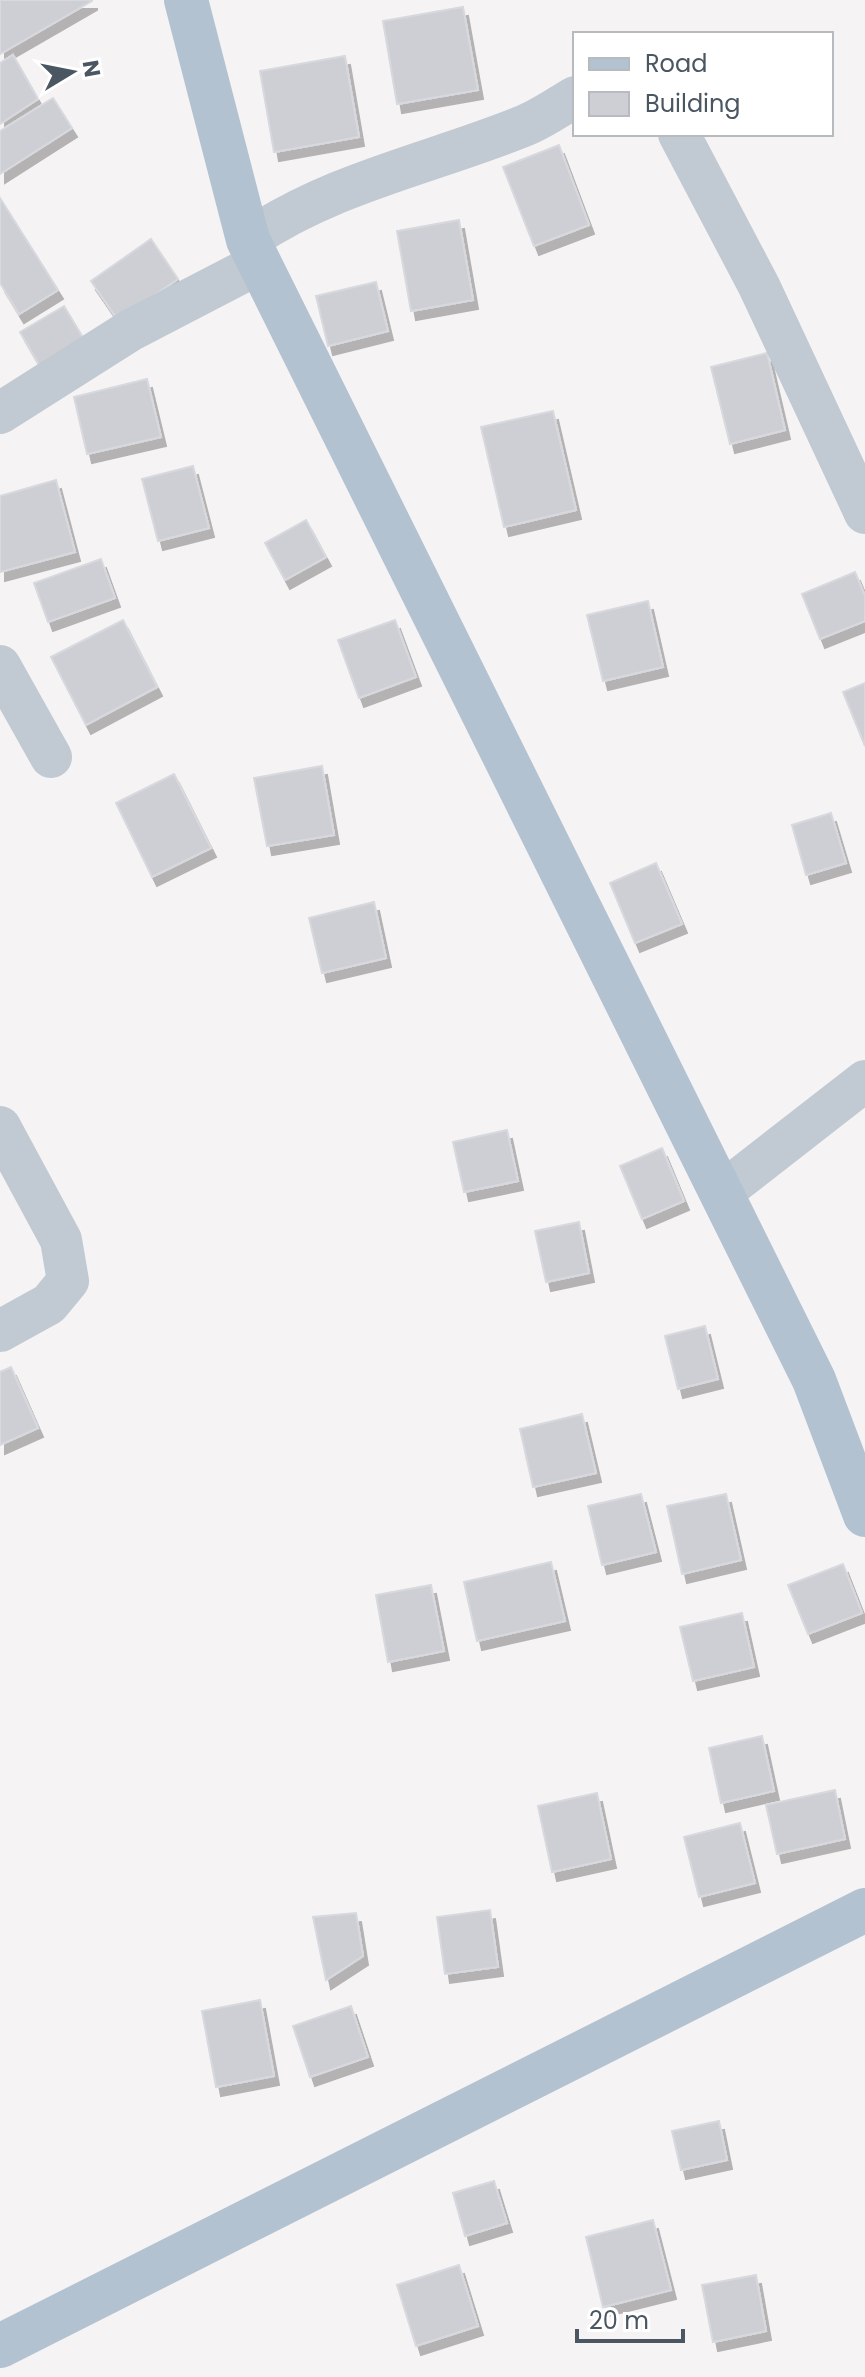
<svg xmlns="http://www.w3.org/2000/svg" width="865" height="2377" viewBox="0 0 865 2377" font-family="Poppins,sans-serif">
  <defs>
    <filter id="shadow"><feDropShadow dx="5" dy="9" stdDeviation="0" flood-color="#0004"/></filter>
  </defs>
  <rect width="100%" height="100%" fill="#f5f3f3"/>
  <g fill="#cdcfd5" stroke="#d7d9de" stroke-width="2" filter="url(#shadow)">
    <polygon points="0,0 92,0 92,1 0,54"/>
    <polygon points="463,7 478,90 397,104 383,21"/>
    <polygon points="13,55 38,99 0,124 0,63"/>
    <polygon points="345,56 359,137 274,152 260,71"/>
    <polygon points="53,98 72,128 0,174 0,131"/>
    <polygon points="559,145 589,225 534,246 503,167"/>
    <polygon points="0,198 58,290 19,314 0,283"/>
    <polygon points="459,220 473,300 411,311 397,231"/>
    <polygon points="151,239 178,279 118,320 91,281"/>
    <polygon points="376,282 388,331 328,346 316,296"/>
    <polygon points="64,306 85,341 41,368 20,332"/>
    <polygon points="767,353 785,430 730,444 711,367"/>
    <polygon points="147,379 161,437 87,454 74,397"/>
    <polygon points="553,411 576,510 504,527 481,427"/>
    <polygon points="193,466 209,528 158,541 142,479"/>
    <polygon points="56,480 75,552 0,572 0,496"/>
    <polygon points="306,520 326,557 285,580 265,543"/>
    <polygon points="101,559 115,598 48,622 34,583"/>
    <polygon points="855,572 865,596 865,621 820,639 802,594"/>
    <polygon points="648,601 663,667 603,681 587,615"/>
    <polygon points="123,620 157,687 86,725 51,657"/>
    <polygon points="395,620 416,677 359,698 338,640"/>
    <polygon points="865,683 865,746 843,692"/>
    <polygon points="322,766 334,835 267,846 254,778"/>
    <polygon points="174,774 211,848 152,877 116,803"/>
    <polygon points="831,813 846,863 806,875 792,825"/>
    <polygon points="656,863 682,924 635,943 610,883"/>
    <polygon points="374,902 386,958 322,973 309,918"/>
    <polygon points="507,1130 518,1181 464,1192 453,1142"/>
    <polygon points="662,1148 684,1201 642,1219 620,1166"/>
    <polygon points="579,1222 589,1273 546,1282 535,1231"/>
    <polygon points="705,1326 718,1379 678,1389 665,1336"/>
    <polygon points="11,1367 38,1428 0,1445 0,1372"/>
    <polygon points="582,1414 596,1473 533,1487 520,1429"/>
    <polygon points="641,1494 656,1552 602,1565 588,1506"/>
    <polygon points="726,1494 741,1560 682,1574 667,1506"/>
    <polygon points="551,1562 565,1621 477,1641 464,1582"/>
    <polygon points="843,1564 862,1613 808,1634 788,1585"/>
    <polygon points="431,1585 444,1651 388,1662 376,1595"/>
    <polygon points="742,1613 754,1667 693,1681 680,1627"/>
    <polygon points="762,1736 774,1791 721,1803 709,1748"/>
    <polygon points="835,1790 845,1839 777,1854 766,1805"/>
    <polygon points="597,1793 611,1859 552,1872 538,1806"/>
    <polygon points="740,1823 755,1883 699,1897 684,1837"/>
    <polygon points="490,1910 498,1967 445,1974 437,1917"/>
    <polygon points="356,1913 363,1956 326,1980 313,1917"/>
    <polygon points="260,2000 274,2076 216,2087 202,2011"/>
    <polygon points="351,2006 368,2057 310,2077 293,2026"/>
    <polygon points="719,2121 727,2160 681,2170 672,2131"/>
    <polygon points="494,2181 507,2223 465,2236 453,2193"/>
    <polygon points="653,2220 671,2290 603,2307 586,2237"/>
    <polygon points="459,2265 478,2326 416,2346 397,2285"/>
    <polygon points="756,2275 766,2331 713,2342 702,2285"/>
  </g>
  <g fill="none" stroke-linecap="round" stroke-linejoin="round">
    <g stroke="#c1cad2" stroke-width="42">
      <polyline points="679,134 759,286 865,513"/>
      <path d="M248 240C331 183 429 164 521 127 540 120 558 107 575 97"/>
      <polyline points="0,413 131,330 260,263"/>
      <polyline points="0,666 51,757"/>
      <polyline points="0,1127 61,1240 68,1281 49,1304 0,1331"/>
      <polyline points="721,1193 865,1081"/>
    </g>
    <g stroke="#b3c2d1" stroke-width="44">
      <polyline points="186,0 248,240 814,1380 865,1515"/>
      <polyline points="0,2346 865,1910"/>
    </g>
  </g>
  <rect x="573" y="32" width="260" height="104" fill="#ffffff" stroke="#b7bbc0" stroke-width="2"/>
  <rect x="589" y="58" width="40" height="12" fill="#b3c2d1" stroke="#b7bbc0" stroke-width="2"/>
  <text x="645" y="72" font-size="24" fill="#4a5661">Road</text>
  <rect x="589" y="92" width="40" height="24" fill="#cdcfd5" stroke="#b7bbc0" stroke-width="2"/>
  <text x="645" y="112" font-size="24" fill="#4a5661">Building</text>
  <g transform="translate(72 72) rotate(80)" stroke="#ffffff" stroke-width="6" paint-order="stroke">
  <path d="M0-6L14 30L0 20L-14 30Z" fill="#4a5661"/>
  <text y="-12" font-size="22" font-weight="bold" text-anchor="middle" fill="#4a5661">N</text>
  </g>
  <path d="M577 2329v12h106v-12" fill="none" stroke="#4a5661" stroke-width="4"/>
  <text x="589" y="2329" font-size="24" fill="#4a5661" stroke="#ffffff" stroke-width="6" paint-order="stroke">20 m</text>
</svg>
